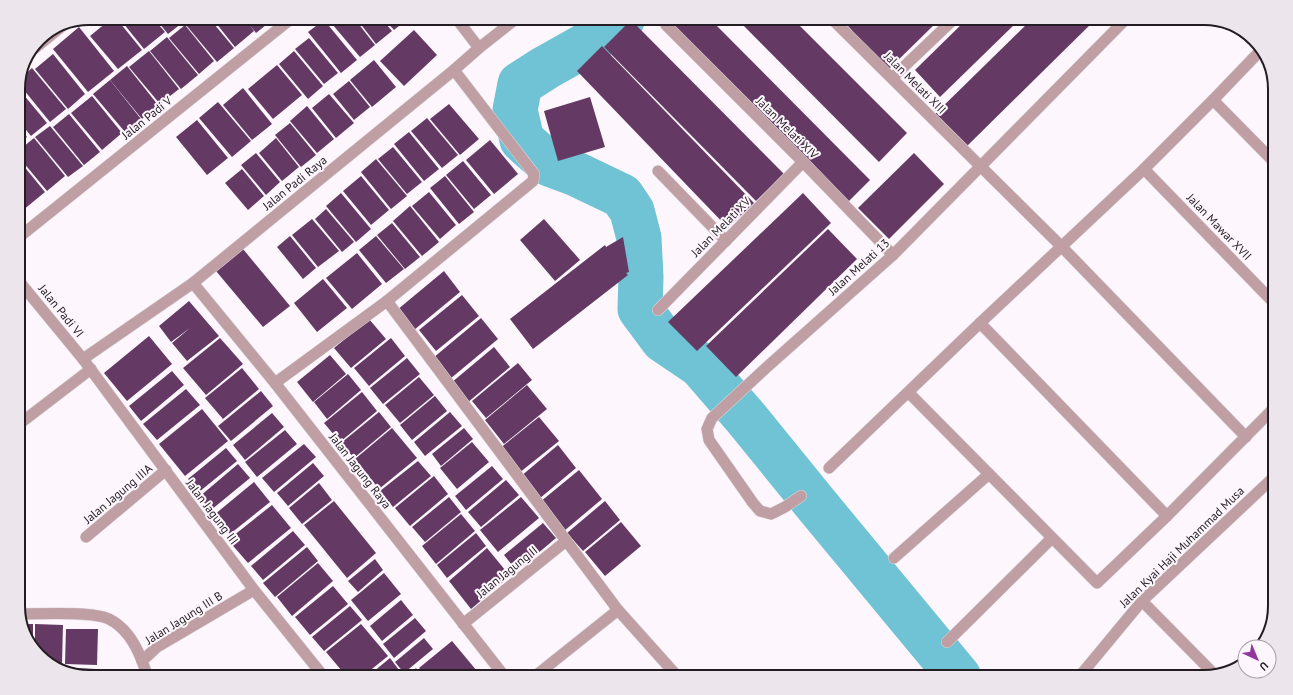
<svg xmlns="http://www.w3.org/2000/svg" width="1293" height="695" viewBox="0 0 1293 695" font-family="'PT Sans',sans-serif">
  <rect width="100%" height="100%" fill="#fdf7fd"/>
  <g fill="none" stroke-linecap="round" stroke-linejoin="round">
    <polyline stroke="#6fc3d5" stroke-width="45" points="623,18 586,45 545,68 520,84 515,110 522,140 549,164 576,174 622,196 632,211 639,238 641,277 640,309 663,340 700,365 746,418 815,503 959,677"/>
  </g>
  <g fill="#643a64">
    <polygon points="112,18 116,18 142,50 118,69 90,36"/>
    <polygon points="119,18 153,18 165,32 144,49"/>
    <polygon points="155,18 184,18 186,20 168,34"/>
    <polygon points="194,18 209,18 234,48 217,62 186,25"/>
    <polygon points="212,18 269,18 271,21 256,33 249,24 254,31 235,47"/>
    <polygon points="327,18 354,18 375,45 360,57"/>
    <polygon points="356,18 381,18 392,31 376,44"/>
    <polygon points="383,18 403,18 405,21 394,30"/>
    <polygon points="676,18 709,18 870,180 846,204 668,26"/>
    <polygon points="736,18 792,18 907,133 879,162"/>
    <polygon points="841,18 939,18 940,19 887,71"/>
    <polygon points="968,18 1021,18 940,97 915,70"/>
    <polygon points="1033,18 1097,18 964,149 932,117"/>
    <polygon points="324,20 357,60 341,73 308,32"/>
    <polygon points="631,20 784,174 756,201 604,47"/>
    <polygon points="185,25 214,61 199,74 169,38"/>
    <polygon points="79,27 114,71 88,92 53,49"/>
    <polygon points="414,30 437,55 404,86 380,61"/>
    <polygon points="167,37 198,75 181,89 150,51"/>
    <polygon points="309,38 338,73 324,84 295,49"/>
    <polygon points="602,46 754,203 728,228 577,71"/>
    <polygon points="149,51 179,89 160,104 129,67"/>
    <polygon points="294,51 323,86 308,99 279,64"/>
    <polygon points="53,54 85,94 68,109 35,69"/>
    <polygon points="374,60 396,87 372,107 350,80"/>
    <polygon points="277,65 302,95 273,119 248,89"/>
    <polygon points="127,66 158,105 142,119 110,80"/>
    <polygon points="32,68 66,109 50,122 19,84 22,77"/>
    <polygon points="110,80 141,119 125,132 93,94"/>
    <polygon points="349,81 370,107 354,120 333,94"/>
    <polygon points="18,88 47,123 31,136 18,120"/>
    <polygon points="243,88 272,124 252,140 223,105"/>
    <polygon points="329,94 354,123 336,138 312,108"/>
    <polygon points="92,96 122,133 102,150 71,113"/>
    <polygon points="590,97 605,147 558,161 544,111"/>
    <polygon points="218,102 251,141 232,157 199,118"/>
    <polygon points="449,104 479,139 460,155 430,119"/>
    <polygon points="307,106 334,139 317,153 290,121"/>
    <polygon points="69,114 100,152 84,165 53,127"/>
    <polygon points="427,118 458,155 442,168 411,131"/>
    <polygon points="197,120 228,158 207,175 176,137"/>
    <polygon points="290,123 316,155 301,167 275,135"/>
    <polygon points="18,126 27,137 18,144"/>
    <polygon points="50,126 83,166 68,177 35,137"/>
    <polygon points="409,132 439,169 424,181 394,144"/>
    <polygon points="34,138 65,176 47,191 18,156 18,151"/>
    <polygon points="276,138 299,167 282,181 259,153"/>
    <polygon points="490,140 518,174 494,194 466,160"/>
    <polygon points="393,147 422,182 407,194 378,159"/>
    <polygon points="256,153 280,182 266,195 241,165"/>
    <polygon points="914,153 944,184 889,239 858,208"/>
    <polygon points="18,159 45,192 22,211 18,206"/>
    <polygon points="376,159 407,196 391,209 361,172"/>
    <polygon points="463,161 491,195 474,209 446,175"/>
    <polygon points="242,169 264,196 248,210 225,183"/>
    <polygon points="361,176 389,210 371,225 343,191"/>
    <polygon points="445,176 474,212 459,224 430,188"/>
    <polygon points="429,192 456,225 440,239 412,206"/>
    <polygon points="341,193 371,229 356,242 326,206"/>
    <polygon points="803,193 831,223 697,351 668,322"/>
    <polygon points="410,206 439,242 422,256 393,221"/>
    <polygon points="326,209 354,242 342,252 315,219"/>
    <polygon points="312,219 339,251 318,267 292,235"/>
    <polygon points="544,219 580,260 555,281 520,240"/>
    <polygon points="392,223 420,257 405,269 377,235"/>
    <polygon points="828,229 857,259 736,377 706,346"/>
    <polygon points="290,236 316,268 303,279 277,247"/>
    <polygon points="376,236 404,269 386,283 359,250"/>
    <polygon points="623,237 629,272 626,273 628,275 533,349 510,319 605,245 606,247"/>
    <polygon points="243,249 290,306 263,327 216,271"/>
    <polygon points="357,253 382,284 352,309 326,278"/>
    <polygon points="444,271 460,292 414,330 397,310"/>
    <polygon points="323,279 347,308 317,332 294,303"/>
    <polygon points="462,295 479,316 436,351 419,330"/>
    <polygon points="189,301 219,336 187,361 172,343 190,328 171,342 159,326"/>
    <polygon points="481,318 498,339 450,379 433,358"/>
    <polygon points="369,319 386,339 351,368 334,348"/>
    <polygon points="149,336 172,364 127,401 104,373"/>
    <polygon points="220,338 243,364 206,395 183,368"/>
    <polygon points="391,338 405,356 369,386 354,368"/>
    <polygon points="494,347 510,367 467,403 451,383"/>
    <polygon points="330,355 346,374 313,402 297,382"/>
    <polygon points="407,358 420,374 383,404 370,388"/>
    <polygon points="518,363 532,380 486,418 472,401"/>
    <polygon points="242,368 259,389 223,419 205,398"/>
    <polygon points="172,371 184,385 141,421 129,406"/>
    <polygon points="348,374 361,390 327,419 314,402"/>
    <polygon points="419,377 434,395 400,423 385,405"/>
    <polygon points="527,385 547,409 504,444 485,420"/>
    <polygon points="186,389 200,405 157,440 143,424"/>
    <polygon points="261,391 273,406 231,441 218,426"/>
    <polygon points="362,392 377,411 340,442 324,423"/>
    <polygon points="435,396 447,411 412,440 400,425"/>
    <polygon points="202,409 228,441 185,476 159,444"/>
    <polygon points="379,412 391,427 354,458 341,443"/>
    <polygon points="450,412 462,426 425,456 414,442"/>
    <polygon points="272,413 284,427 245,460 233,445"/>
    <polygon points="539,417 559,441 519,473 499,449"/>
    <polygon points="392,428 417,458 379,489 355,459"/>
    <polygon points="464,428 473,439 441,466 432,454"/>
    <polygon points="285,430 297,444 257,477 245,462"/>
    <polygon points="472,442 489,462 457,489 440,468"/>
    <polygon points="304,444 316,457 274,492 262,478"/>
    <polygon points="558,445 576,468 539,499 520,477"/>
    <polygon points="226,448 237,461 199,492 188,479"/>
    <polygon points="418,461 431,476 393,507 380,491"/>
    <polygon points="313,463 324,476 288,506 277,493"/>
    <polygon points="238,464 250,478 211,510 199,497"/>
    <polygon points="492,466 503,479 466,510 455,496"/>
    <polygon points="579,470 602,499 564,531 540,502"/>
    <polygon points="434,476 448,494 410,526 395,508"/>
    <polygon points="506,480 519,495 481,527 468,512"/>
    <polygon points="254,482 270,502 230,534 214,515"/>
    <polygon points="319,483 332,500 302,524 289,508"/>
    <polygon points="449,497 461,512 425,542 412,527"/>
    <polygon points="521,497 539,518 498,552 480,530"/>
    <polygon points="334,501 376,553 347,578 304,525"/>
    <polygon points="605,501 620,520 583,551 567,533"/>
    <polygon points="272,505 291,528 248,563 228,540"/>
    <polygon points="461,514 475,531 436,564 422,546"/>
    <polygon points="621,522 641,546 605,576 585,552"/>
    <polygon points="543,523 556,538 517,571 504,555"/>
    <polygon points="293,531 305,545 263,580 251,566"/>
    <polygon points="476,533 486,546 447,578 437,565"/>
    <polygon points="307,547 318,561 275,597 263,583"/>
    <polygon points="487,548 510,576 471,609 449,581"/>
    <polygon points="375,559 383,570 358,592 348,581"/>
    <polygon points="318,563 333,581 292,616 277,597"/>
    <polygon points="384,573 401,594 368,621 351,600"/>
    <polygon points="333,586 348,604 310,635 295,617"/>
    <polygon points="401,600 413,615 382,641 370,626"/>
    <polygon points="350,606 362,620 324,651 312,637"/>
    <polygon points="415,618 426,631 394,658 383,644"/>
    <polygon points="23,624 33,624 33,648 30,645"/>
    <polygon points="35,624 63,625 62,664 51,664 35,649"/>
    <polygon points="361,624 388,656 362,677 347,677 326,652"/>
    <polygon points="66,629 98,629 97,665 65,664"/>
    <polygon points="424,638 433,649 404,673 395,662"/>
    <polygon points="452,641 482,677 426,677 419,668"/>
    <polygon points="390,658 399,670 390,677 367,677"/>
    <polygon points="54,667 73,667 73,673 58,670"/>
    <polygon points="76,668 97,669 96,677 90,677 76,674"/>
    <polygon points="416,668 423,677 408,677 407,676"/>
  </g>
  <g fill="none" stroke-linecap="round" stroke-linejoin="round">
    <g stroke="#dad4da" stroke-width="12">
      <g id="minor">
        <polyline points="456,18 479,48"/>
        <polyline points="664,18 666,25 803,162 893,255"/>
        <polyline points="831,18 1062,247 1246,437"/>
        <polyline points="35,48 66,23"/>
        <polyline points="454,70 534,174 533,181 387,301 618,610 678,677"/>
        <polyline points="892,78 955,18"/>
        <polyline points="1213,100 1275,163"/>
        <polyline points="1144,169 1275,304"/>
        <polyline points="658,171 726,241"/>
        <polyline points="18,238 292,18"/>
        <polyline points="18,280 83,359 254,590 324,677"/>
        <polyline points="193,283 275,383 505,677"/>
        <polyline points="658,310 803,162"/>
        <polyline points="980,323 1167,516"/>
        <polyline points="83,359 193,283 454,70 479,48 517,18"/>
        <polyline points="275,383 387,301"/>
        <polyline points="909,393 1097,583 1167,516 1275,407"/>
        <polyline points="18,425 91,369"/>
        <polyline points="829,468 980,323 1144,169 1213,100 1262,49"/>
        <polyline points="801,496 785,507 771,514 760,511 753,503 709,440 707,429 712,418 767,367 893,255 1127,18"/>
        <polyline points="86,537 166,470"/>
        <polyline points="894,558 989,474"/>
        <polyline points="1142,601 1214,674"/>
        <path d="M19 614C40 614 92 611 109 619 125 627 136 645 142 661"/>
        <polyline points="463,624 566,541"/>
        <polyline points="947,642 1052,538"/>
        <polyline points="148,677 142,661 157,647 254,590"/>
        <polyline points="534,677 618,610"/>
        <polyline points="1079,677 1142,601 1275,476"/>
      </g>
    </g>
    <use href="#minor" stroke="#bf9fa4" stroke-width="11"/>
  </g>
  <g text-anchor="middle" stroke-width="4" stroke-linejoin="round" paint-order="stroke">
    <g font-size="12" fill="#231d23" stroke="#fdf7fd">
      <text transform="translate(915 83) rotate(45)" y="4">Jalan Melati XIII</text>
      <text transform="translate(147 118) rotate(-39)" y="4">Jalan Padi V</text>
      <text transform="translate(787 128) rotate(45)" y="4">Jalan Melati XIV</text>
      <text transform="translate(295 183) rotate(-39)" y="4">Jalan Padi Raya</text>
      <text transform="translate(721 227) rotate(-45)" y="4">Jalan Melati XV</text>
      <text transform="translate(1219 227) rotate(46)" y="4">Jalan Mawar XVII</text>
      <text transform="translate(859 267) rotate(-42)" y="4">Jalan Melati 13</text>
      <text transform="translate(61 311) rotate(51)" y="4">Jalan Padi VI</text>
      <text transform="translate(360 471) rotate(52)" y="4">Jalan Jagung Raya</text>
      <text transform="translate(118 494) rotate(-40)" y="4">Jalan Jagung IIIA</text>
      <text transform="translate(212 512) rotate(53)" y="4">Jalan Jagung III</text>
      <text transform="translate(1182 547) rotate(-44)" y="4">Jalan Kyai Haji Muhammad Musa</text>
      <text transform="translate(507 572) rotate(-39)" y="4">Jalan Jagung II</text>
      <text transform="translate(184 618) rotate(-32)" y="4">Jalan Jagung III B</text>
    </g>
  </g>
  <path d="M0 0H1293V695H0ZM89 25H1204A64 64 0 0 1 1268 89V606A64 64 0 0 1 1204 670H89A64 64 0 0 1 25 606V89A64 64 0 0 1 89 25Z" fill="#ece6ec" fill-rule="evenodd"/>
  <path fill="none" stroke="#231d23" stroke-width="2" d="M89 25H1204A64 64 0 0 1 1268 89V606A64 64 0 0 1 1204 670H89A64 64 0 0 1 25 606V89A64 64 0 0 1 89 25Z"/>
  <g transform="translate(1257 659) rotate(136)"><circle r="19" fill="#fdf7fd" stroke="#a6a0a6"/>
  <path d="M0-3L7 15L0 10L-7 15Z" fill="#9336a0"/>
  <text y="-6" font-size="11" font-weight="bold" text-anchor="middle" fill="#231d23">U</text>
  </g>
</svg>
